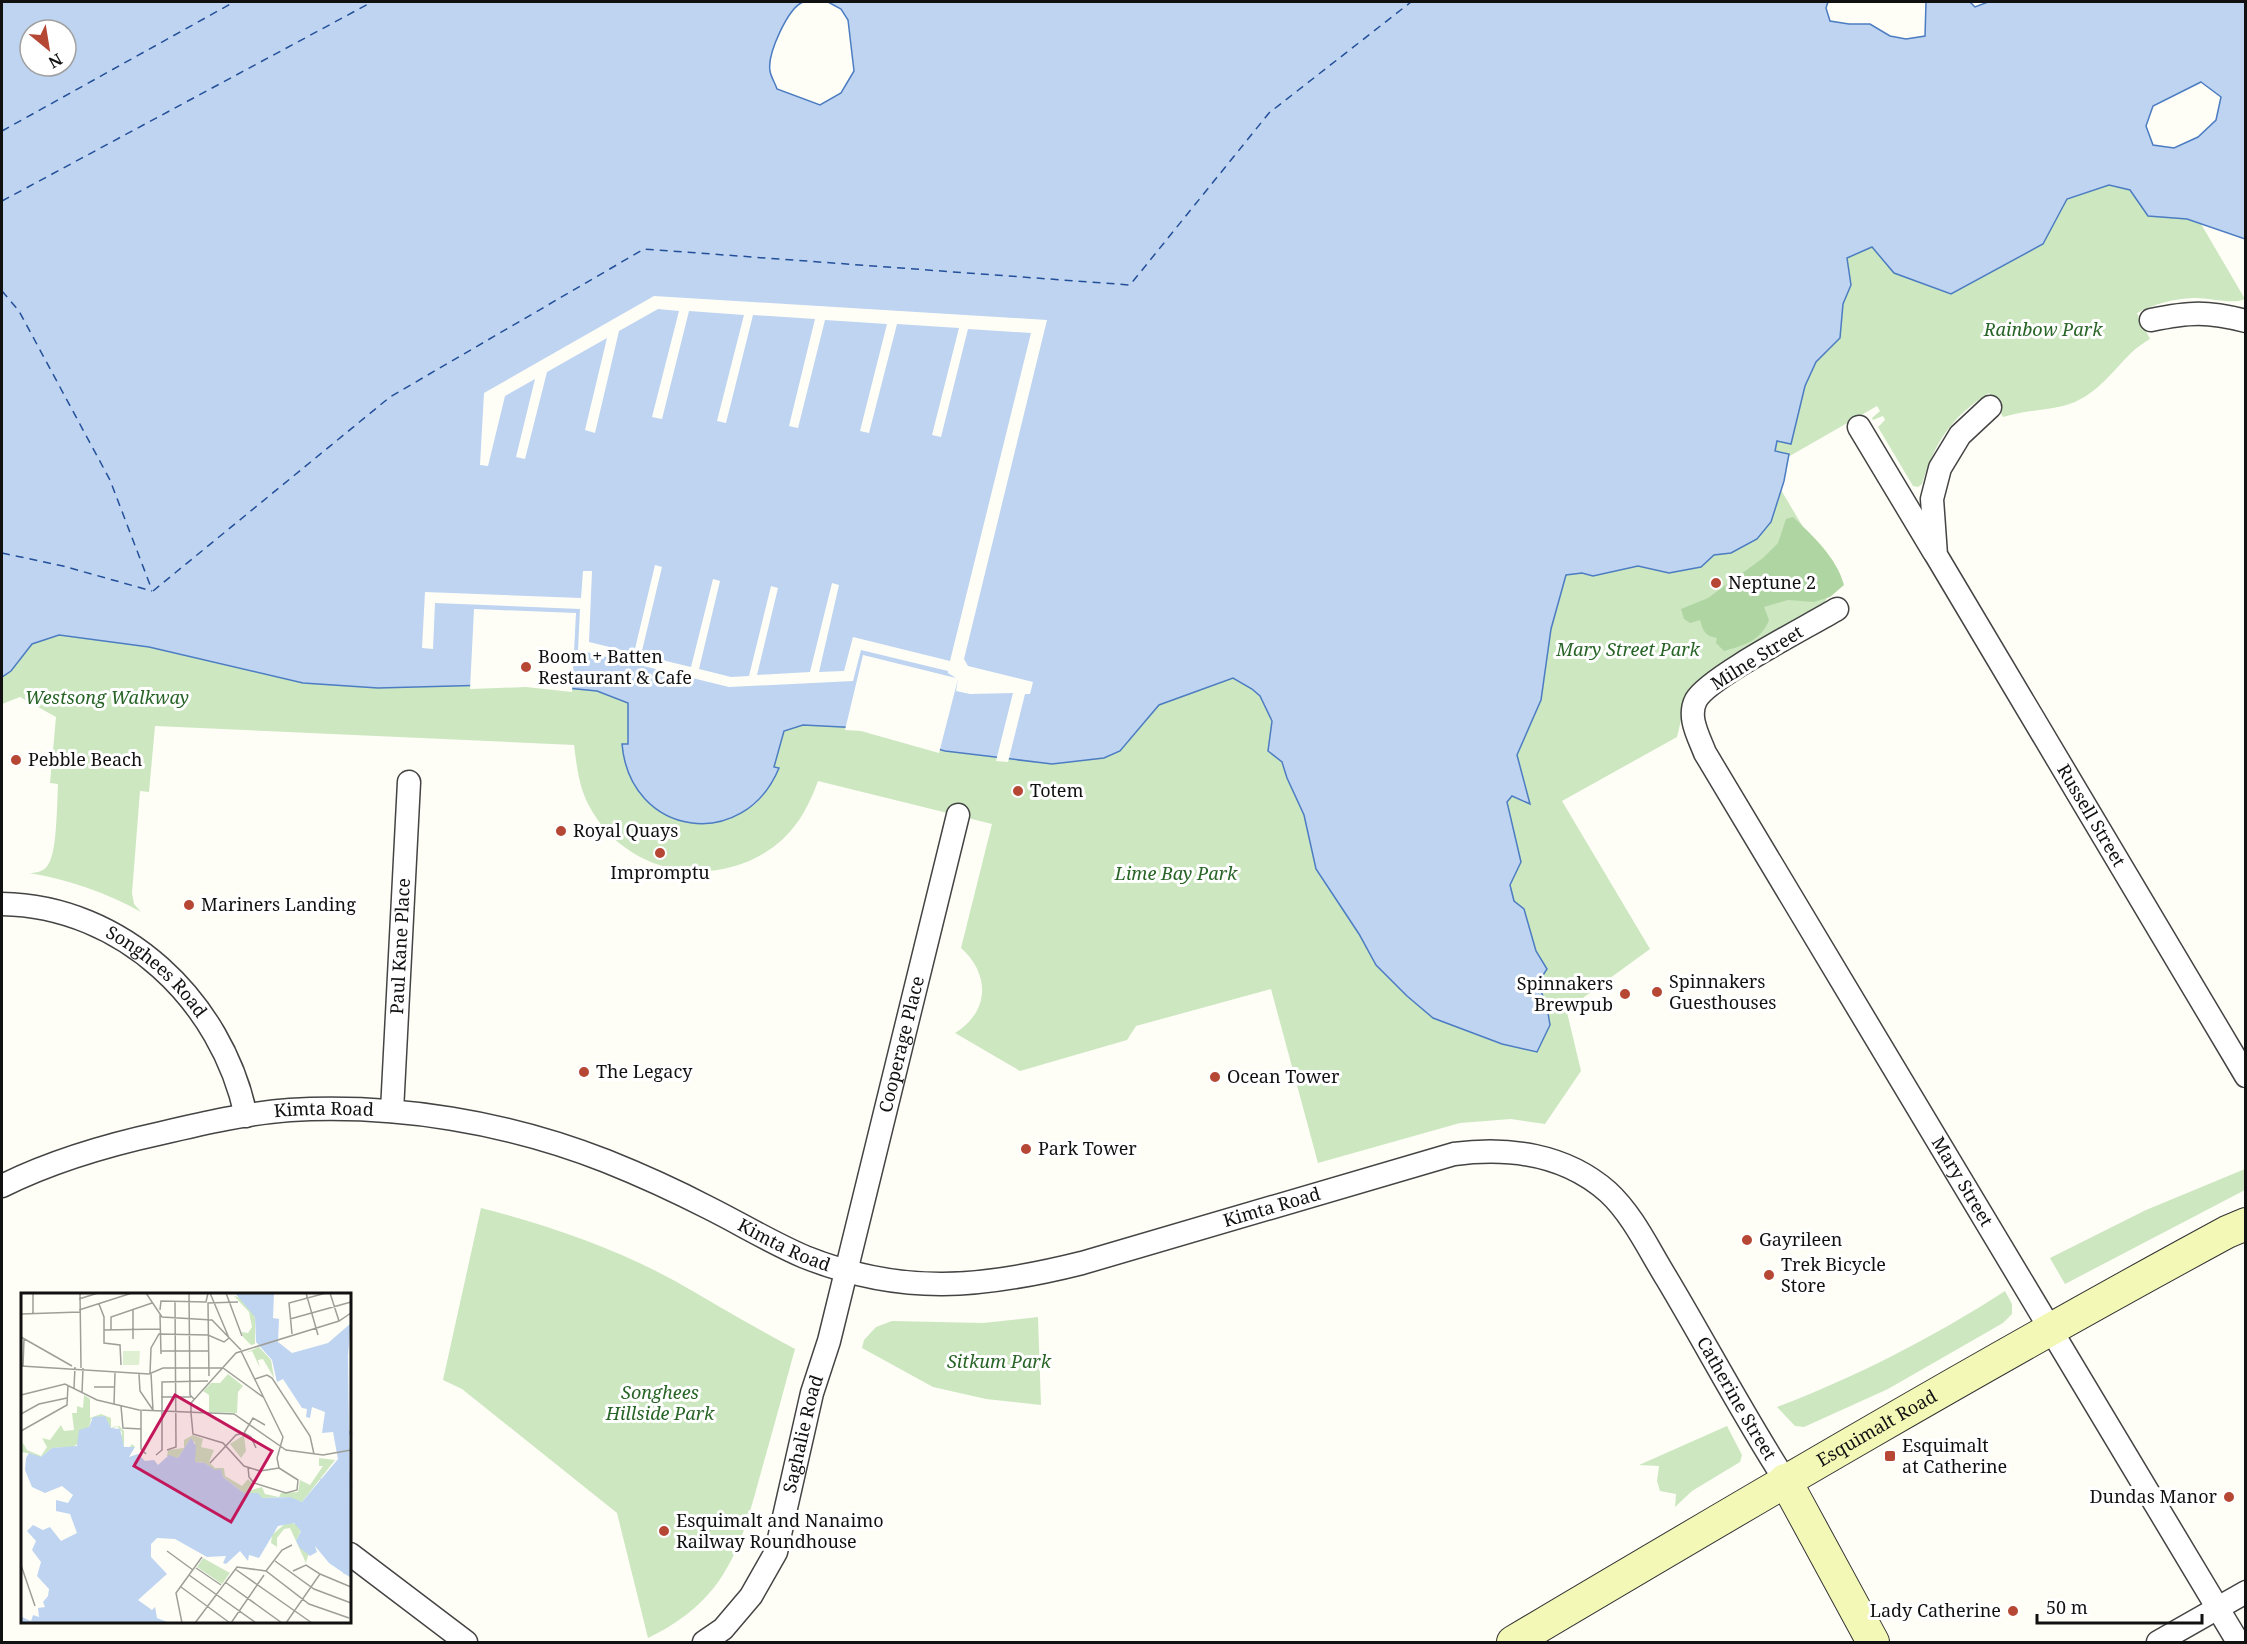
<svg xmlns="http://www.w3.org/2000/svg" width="2247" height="1644" viewBox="0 0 2247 1644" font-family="'Noto Serif',serif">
  <rect width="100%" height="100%" fill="#fefef6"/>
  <g fill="#cde7c1">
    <path d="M2109 185 2130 190 2148 216 2187 219 2201 224 2245 299C2234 305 2207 297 2193 298 2173 299 2154 304 2137 313L2150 339C2143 343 2136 348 2131 353 2113 371 2099 391 2075 402 2053 411 2027 409 2003 417L1989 393C1951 417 1935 442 1922 484L1918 487 1913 486 1878 427 1885 420 1883 416 1873 420 1872 418 1880 411 1877 406 1788 457 1789 454 1775 451 1777 440 1791 443 1805 386 1816 362 1840 338 1843 304 1851 285 1846 258 1872 247 1894 273 1951 294 2043 244 2067 199Z"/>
    <path d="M1781 490 1830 572 1831 592 1824 603 1682 716 1677 737 1562 801 1650 949 1580 1000 1566 1008 1581 1071 1545 1124 1511 1119 1460 1123 1318 1163 1271 989 1136 1026 1127 1040 1020 1071 955 1033C989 1012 991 975 961 948L992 824 818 781C810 803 800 823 783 839 725 892 631 878 592 811 579 790 577 768 574 745L155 726 149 792 140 791 132 893 134 904 141 912C105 892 70 880 29 873 38 873 45 871 49 863 57 850 57 802 58 784L50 783 56 717 20 697 2 704V677L11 671 32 644 59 635 149 647 303 683 378 688 526 684 597 691 628 703V745L623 744 753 806C765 795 772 784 778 768L774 767 784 731 803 725 862 728 945 751 1052 764 1104 758 1120 751 1159 705 1233 678 1253 689 1260 696 1273 721 1268 751 1282 761 1287 778 1304 815 1316 869 1359 934 1376 965 1407 996 1433 1018 1502 1044 1537 1051 1547 1007 1538 983 1547 969 1536 951 1524 909 1514 902 1510 885 1521 862 1507 802 1512 796 1530 804 1517 755 1541 700 1551 629 1566 575 1583 573 1593 576 1638 566 1669 573 1701 567 1714 555 1731 553 1771 522Z"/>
    <polygon points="2245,1169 2245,1190 2065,1284 2050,1258 2146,1210"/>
    <path d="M481 1208C547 1225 615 1248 675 1281 715 1304 754 1327 795 1349 784 1388 774 1427 763 1465 741 1545 729 1599 648 1638L617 1513 462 1389 443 1380Z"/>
    <path d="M2005 1291 2012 1304V1314L2003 1323 1888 1389 1804 1427 1795 1426 1777 1407C1856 1377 1934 1337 2005 1291Z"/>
    <polygon points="1038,1317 1041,1405 986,1399 933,1387 862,1348 864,1340 876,1327 892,1321 983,1323"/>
    <polygon points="1727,1426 1742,1455 1740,1462 1692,1491 1675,1507 1676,1494 1660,1491 1657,1481 1659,1466 1639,1465"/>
  </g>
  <path fill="#afd6a2" d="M1793 517C1813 536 1837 558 1844 585L1830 597 1814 602 1788 600 1764 607 1769 620C1762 640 1743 646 1724 651L1716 643 1717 638C1705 636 1703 631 1700 620L1690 623 1684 619 1681 609 1708 598 1763 558 1778 543 1786 519Z"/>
  <path fill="#bed4f1" stroke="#4c7cc2" stroke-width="1.5" fill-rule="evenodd" d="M2 2H803C788 8 767 54 770 71 771 77 775 83 777 89L820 105 841 93 854 71 848 20 841 9 828 2H1828L1826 8 1830 21 1849 24H1870L1890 36 1906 39 1925 36 1926 2H1970L1975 7 1988 2H2245V239L2187 219 2148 216 2130 190 2109 185 2067 199 2043 244 1951 294 1894 273 1872 247 1847 258 1851 285 1843 304 1840 338 1816 362 1805 386 1791 444 1777 441 1775 451 1789 454 1784 481 1771 522 1757 539 1731 553 1714 555 1701 567 1669 573 1638 566 1593 576 1582 573 1566 575 1551 629 1541 700 1517 755 1530 804 1512 796 1507 802 1521 862 1510 885 1514 901 1524 909 1536 951 1547 969 1538 983 1547 1007 1550 1025 1537 1052 1502 1044 1433 1018 1407 996 1376 965 1359 934 1316 869 1304 815 1287 778 1282 762 1268 751 1272 721 1260 696 1252 689 1233 678 1159 705 1120 751 1104 758 1052 764 945 751 862 728 803 725 784 731 774 767 779 768C744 853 630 837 622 744H628V703L597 691 526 684 378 688 303 683 149 647 59 635 32 644 11 671 2 677ZM30 30H66V66H30ZM2201 82 2221 97 2216 120 2198 137 2174 148 2153 145 2146 126 2153 106Z"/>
  <g fill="#fefef6">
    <polygon points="654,296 1047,320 964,659 968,666 1033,682 1030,694 1025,694 1008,762 996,761 1013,693 970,694 956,691 958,679 939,753 861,731 845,730 863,655 956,678 948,673 948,671 861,650 853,681 729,687 578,650 580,609 435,603 433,649 422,648 425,592 581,598 583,571 592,571 589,642 634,653 655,565 662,567 641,655 691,667 713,579 720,581 699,669 731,677 749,676 771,586 778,588 757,675 810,672 832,583 839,585 819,672 844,671 853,637 950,661 1031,333 968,329 941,437 932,435 959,328 897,324 869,433 860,431 887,324 825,320 798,428 789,426 815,319 753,315 726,423 717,421 744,315 689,311 662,419 652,417 679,311 658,309 619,331 595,433 585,430 607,338 547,372 525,459 516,457 535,379 505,396 488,466 480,465 484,393"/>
    <polygon points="474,609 576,613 572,692 526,687 470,689"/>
  </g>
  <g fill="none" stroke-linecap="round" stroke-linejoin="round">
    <g stroke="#244f99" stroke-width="1.5" stroke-dasharray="8 6" stroke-linecap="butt">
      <polyline points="2,131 234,2"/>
      <polyline points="2,201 372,2"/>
      <polyline points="2,291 19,311 110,480 152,590"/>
      <polyline points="2,553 63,566 152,591"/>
      <polyline points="153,591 390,397 644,249 1130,285 1269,113 1411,2"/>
    </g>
    <g stroke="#444" stroke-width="25">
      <g id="minor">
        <path d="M2151 320C2190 312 2207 311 2246 321"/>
        <path id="s1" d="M1990 407 1960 435 1940 468 1932 499 1936 555 2246 1076"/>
        <polyline points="1859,427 1934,552"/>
        <path id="s2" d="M1837 609C1809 626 1709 677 1696 700 1687 717 1699 737 1705 753L2238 1642"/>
        <path id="s3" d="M2 904C123 906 222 1001 246 1116"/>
        <path id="s4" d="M392 1111 409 782"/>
        <path id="s5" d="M2 1186C52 1161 107 1145 162 1133 204 1123 248 1113 290 1110 397 1104 507 1122 606 1161 641 1175 676 1191 709 1208 741 1224 772 1243 805 1257 903 1296 982 1288 1082 1263L1454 1154C1508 1147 1565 1154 1608 1192 1633 1215 1649 1250 1667 1279 1707 1346 1743 1415 1785 1480"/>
        <polyline points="350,1554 466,1642"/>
        <path id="s6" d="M704 1642 723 1629 751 1596 776 1552 812 1393 829 1341 958 815"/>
        <polyline points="2158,1642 2246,1592"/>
      </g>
    </g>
    <g stroke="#333" stroke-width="34">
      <g id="secondary">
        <polyline points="1785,1480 1873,1642"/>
        <path id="s7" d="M1513 1642C1749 1502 1985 1363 2227 1232L2246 1224"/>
      </g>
    </g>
    <use href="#minor" stroke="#fff" stroke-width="22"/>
    <use href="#secondary" stroke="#f3f8b7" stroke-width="32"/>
  </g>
  <g fill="#b54734" stroke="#fff" stroke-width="2">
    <circle cx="1716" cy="583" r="6"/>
    <circle cx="526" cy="667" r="6"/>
    <circle cx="16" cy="760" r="6"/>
    <circle cx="1018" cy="791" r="6"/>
    <circle cx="561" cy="831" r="6"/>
    <circle cx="660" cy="853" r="6"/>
    <circle cx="189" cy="905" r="6"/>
    <circle cx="1657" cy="992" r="6"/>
    <circle cx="1625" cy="994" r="6"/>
    <circle cx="584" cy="1072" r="6"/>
    <circle cx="1215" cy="1077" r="6"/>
    <circle cx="1026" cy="1149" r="6"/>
    <circle cx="1747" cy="1240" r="6"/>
    <circle cx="1769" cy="1275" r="6"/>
    <rect x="1884" y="1450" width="12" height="12" rx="3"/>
    <circle cx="2229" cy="1497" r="6"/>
    <circle cx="664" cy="1531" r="6"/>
    <circle cx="2013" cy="1611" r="6"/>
  </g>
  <g text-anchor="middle" stroke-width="6" stroke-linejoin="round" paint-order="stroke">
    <g font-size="18" font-style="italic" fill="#276426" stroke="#fff">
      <text x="2043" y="336">Rainbow Park</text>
      <text x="1628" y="656">Mary Street Park</text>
      <text x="107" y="704">Westsong Walkway</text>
      <text x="1176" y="880">Lime Bay Park</text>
      <text x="999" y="1368">Sitkum Park</text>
      <text x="660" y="1399">Songhees<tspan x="660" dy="21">Hillside Park</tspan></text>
    </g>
    <g font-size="18" fill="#111" stroke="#fff" text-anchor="start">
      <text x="1728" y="589">Neptune 2</text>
      <text x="538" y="663">Boom + Batten<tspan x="538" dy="21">Restaurant &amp; Cafe</tspan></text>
      <text x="28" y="766">Pebble Beach</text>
      <text x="1030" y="797">Totem</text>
      <text x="573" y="837">Royal Quays</text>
      <text x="660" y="879" text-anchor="middle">Impromptu</text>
      <text x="201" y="911">Mariners Landing</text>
      <text x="1669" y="988">Spinnakers<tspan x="1669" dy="21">Guesthouses</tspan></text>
      <text x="1613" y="990" text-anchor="end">Spinnakers<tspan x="1613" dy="21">Brewpub</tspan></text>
      <text x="596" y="1078">The Legacy</text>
      <text x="1227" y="1083">Ocean Tower</text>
      <text x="1038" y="1155">Park Tower</text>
      <text x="1759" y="1246">Gayrileen</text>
      <text x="1781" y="1271">Trek Bicycle<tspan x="1781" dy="21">Store</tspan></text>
      <text x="1902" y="1452">Esquimalt<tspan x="1902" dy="21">at Catherine</tspan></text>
      <text x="2217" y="1503" text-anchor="end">Dundas Manor</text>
      <text x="676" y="1527">Esquimalt and Nanaimo<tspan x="676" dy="21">Railway Roundhouse</tspan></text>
      <text x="2001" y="1617" text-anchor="end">Lady Catherine</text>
    </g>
    <g font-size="18" fill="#111" stroke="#fff">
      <text transform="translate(1757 658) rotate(-32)" y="6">Milne Street</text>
      <text dy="6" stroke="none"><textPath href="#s1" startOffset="471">Russell Street</textPath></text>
      <text dy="6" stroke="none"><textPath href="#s4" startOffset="165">Paul Kane Place</textPath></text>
      <text dy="6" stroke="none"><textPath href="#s3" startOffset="174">Songhees Road</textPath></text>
      <text dy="6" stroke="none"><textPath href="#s6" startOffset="640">Cooperage Place</textPath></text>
      <text dy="6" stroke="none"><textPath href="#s5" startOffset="333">Kimta Road</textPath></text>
      <text dy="6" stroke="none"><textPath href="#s2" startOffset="724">Mary Street</textPath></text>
      <text dy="6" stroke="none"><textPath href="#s5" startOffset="1323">Kimta Road</textPath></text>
      <text dy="6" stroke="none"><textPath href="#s5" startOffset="819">Kimta Road</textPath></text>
      <text dy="6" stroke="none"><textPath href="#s5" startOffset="1920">Catherine Street</textPath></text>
      <text dy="6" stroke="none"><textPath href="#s7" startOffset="422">Esquimalt Road</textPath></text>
      <text dy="6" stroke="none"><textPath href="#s6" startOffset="238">Saghalie Road</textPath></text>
    </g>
  </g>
  <g transform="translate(21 1293)">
    <rect width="330" height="330" fill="#fefef6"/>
    <path d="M203 0 224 6 234 24V51L230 52 222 44 221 39 227 40 231 34 228 19 213 3ZM238 54 250 67 253 85 242 66 237 67 239 75 231 58 224 60ZM207 81 222 93 217 99 216 120 188 119V102L182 98 190 90H199ZM63 102 69 106V125L80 121 90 125V135L95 133H98L103 138V153L107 156 111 151 114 154 105 157 100 146 101 139 96 133 91 136 90 135 83 123 70 126 68 134 58 140V150L52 154 31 155 20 164H16L11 161 0 159 2 150 6 157 20 163 26 154 21 145 29 147 40 132 43 138 53 137 51 120H56V113L62 115ZM172 142 182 146 180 154 193 157 188 169 194 175H203L204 183 221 193 227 186 231 190 227 198 241 194 244 201 258 204 260 200 277 199 279 187 289 192 302 173H298V165L314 167 281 209 266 204 241 205 223 200 184 170 174 169V149L168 148 157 165 146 163 147 157 163 155V147ZM223 142 225 158 220 165 209 151ZM266 229 275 231 280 237 275 249 288 259 285 270 269 235 263 236 256 245V254L250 250 251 242ZM182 265 209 280 201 291 176 274Z" fill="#cde7c1"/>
    <path d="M102 58H119L118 72H102Z" fill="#dfefd2"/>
    <path d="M214 0H253L252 25 258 26 257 49 271 60 307 50 329 31 330 25 327 63 330 285 308 270 294 253 296 259 289 263 279 255 275 248 280 238 273 230 257 233 238 265 228 262 227 268 219 258 205 271 202 270 205 263 186 264 154 246 136 245 130 251V264L146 281 117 307 131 317 134 314 136 325 149 330H0L1 324 10 328 12 322 18 324 17 315 24 314 22 309 27 303 28 296 16 283 20 269 11 257 15 248 6 238 12 232 22 237 29 234 40 248 56 240 49 221 35 218V207L47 210 52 202 41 193 24 200 11 194 4 177 5 165 8 160 20 164 31 155 56 153 58 137 68 134 72 124 84 123 90 135 99 136 103 154H114L108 164 117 161 124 168 133 167 137 172 148 162 157 165 170 145 175 153 174 169 184 170 194 177 200 176 202 184 223 200H237L241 205 269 204 281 209 317 166 312 139 301 140 304 119 291 114 289 125 285 124 286 116 281 115 262 86 256 89 251 67 235 49 234 24Z" fill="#bed4f1"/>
    <path fill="none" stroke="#bed4f1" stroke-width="3" d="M237 0 245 25 252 28 247 41 249 47M251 52 259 67 255 75 277 78 308 101 318 118 322 135 329 140 322 143 323 156M323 160 330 194M218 199 189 202 169 188 136 195 98 194 31 177 25 178 11 191 30 179 107 200 146 231 203 239 205 246 196 260 211 244 221 246 229 258M219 200 226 207 283 217 294 214 301 204 304 196 300 186 330 247M218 219V200M246 221 253 215 283 219 330 266M219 224 227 251M323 231 325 197 330 195M229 257 231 239 243 224M49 330 102 236 125 222 140 219 275 223 292 232 323 268 324 281M55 330 92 255 105 238 124 226 162 222 274 226 289 234 307 257 319 264"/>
    <path fill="none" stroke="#9f9f9a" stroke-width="1.5" d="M12 0V21M59 0 60 75M125 0 141 24 191 27 220 57M168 0 169 102 173 106M205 0 221 43M285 0 297 42M309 0 318 28M58 6 77 0M78 11 83 24V50L99 52 100 72M112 16V46M58 17 111 0M139 17 140 8 185 9 187 0M0 21 59 19M139 22 140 61M269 26 330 9M83 37 139 36M90 37V24L131 10M271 41 268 10 305 0M0 44 51 73M140 58H187M220 58 262 144 256 165 258 175M0 73 128 81 142 75H202L242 104M2 73 3 46M130 80 132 118M118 81 119 98 132 117M129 81 130 55 138 41 187 42 203 49 208 45 189 0M188 83 187 10 217 9M234 86 246 82 251 85 289 143 293 161M73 94H93M53 95 54 74M61 100 62 75M0 102 44 91 76 107 118 117 213 121 265 157 302 162 330 157M140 104H170M93 111 94 80M100 113 102 135 120 136M120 117V156L125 161M170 120 172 141 202 150 223 173 239 178 258 175M170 120V110L215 60 318 28 330 20M0 121 18 111 46 105M0 138 46 112 47 92M223 140 232 125 244 132M223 140 230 144 235 155M146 157 155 154 154 8M135 162 141 157V89L187 88M189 170 215 142 223 140M227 174 228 184 233 190 265 200 276 197 277 187 258 175M146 258 172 277M254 268 293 296 330 310M0 272 14 313M175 275 200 292M214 276 291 330M245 278 261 257 271 252M299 281 330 294M168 282 235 330M204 289 261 330M160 294 209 330M161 330 155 300 181 264M174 330 216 274 245 278 288 311 328 325M210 330 243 282M265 330 299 281 285 272 272 278"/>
    <path fill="#c2185b" fill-opacity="0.15" stroke="#c2185b" stroke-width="3" d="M154 102 251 158 210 229 113 173Z"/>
    <rect width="330" height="330" fill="none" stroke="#111" stroke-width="3"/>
  </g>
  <rect width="2247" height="1644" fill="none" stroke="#111111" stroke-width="6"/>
  <g transform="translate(48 48) rotate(150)"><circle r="28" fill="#ffffff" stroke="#a0a0a0" stroke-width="1.5"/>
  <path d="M0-4.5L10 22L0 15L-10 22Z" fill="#b54734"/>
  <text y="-9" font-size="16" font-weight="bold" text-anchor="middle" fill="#111111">N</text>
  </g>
  <path d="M2037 1614v9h165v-9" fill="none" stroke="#111111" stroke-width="3"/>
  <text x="2046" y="1614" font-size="18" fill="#111111" stroke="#ffffff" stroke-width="4.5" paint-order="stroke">50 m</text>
</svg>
